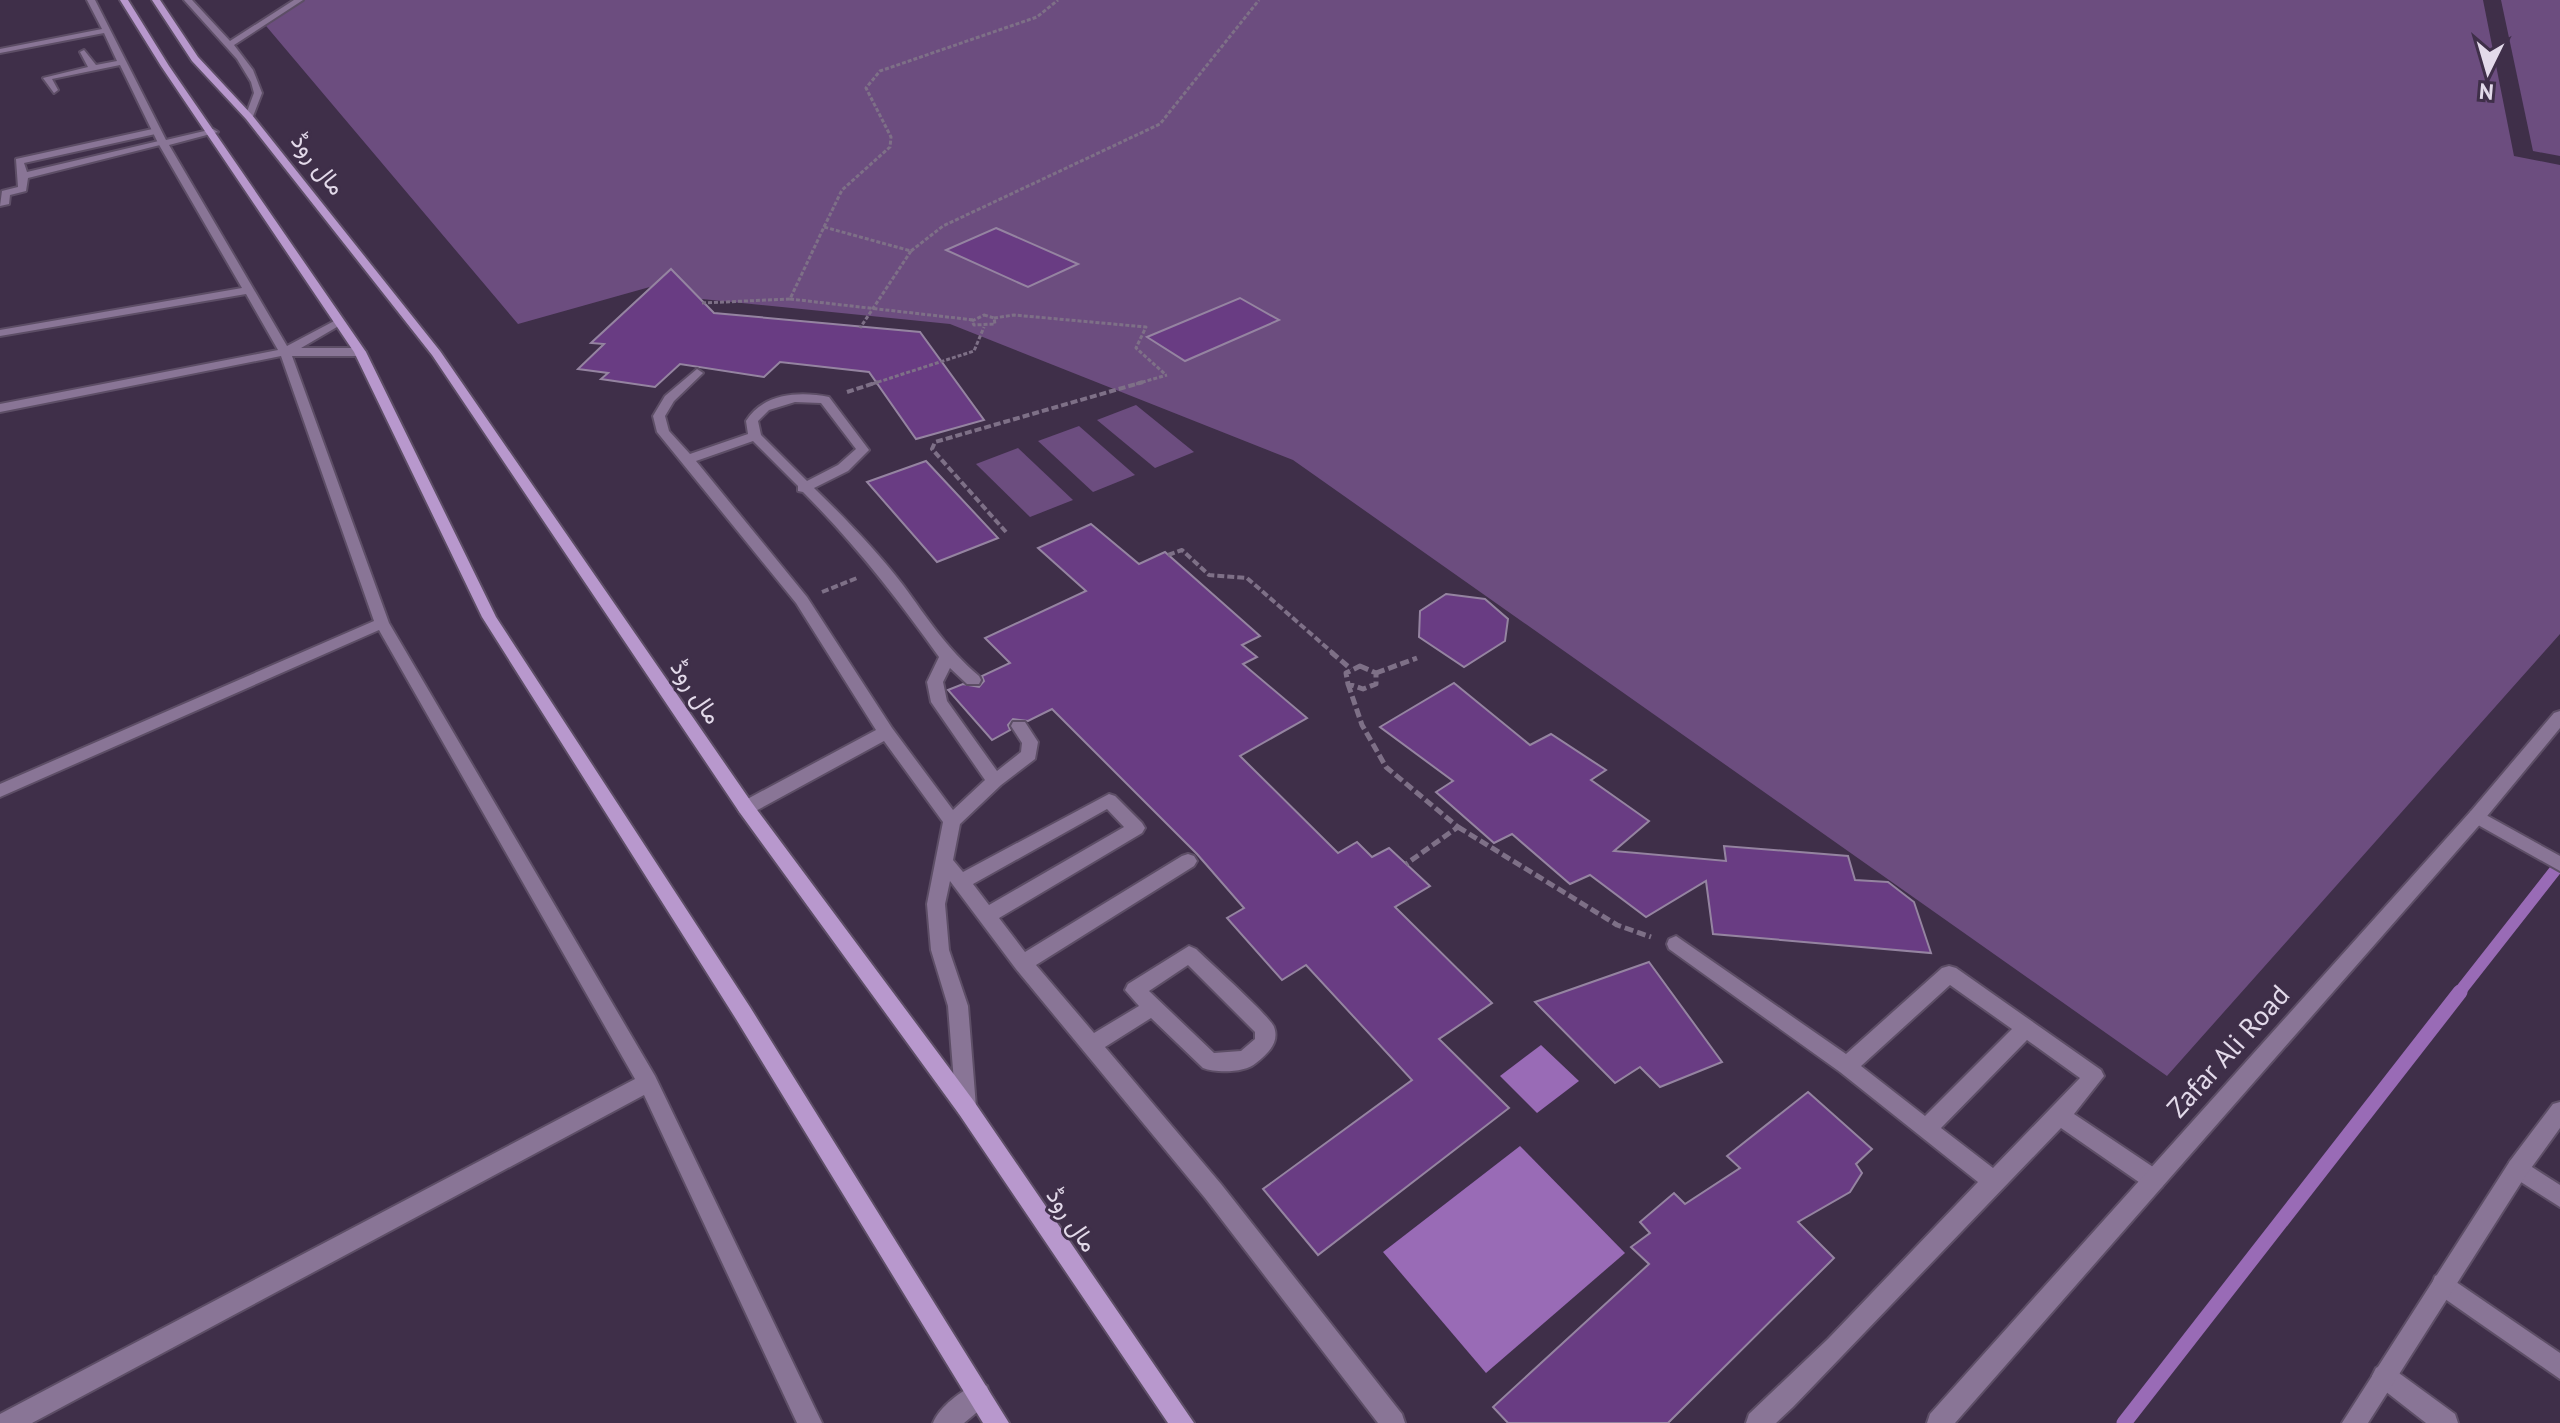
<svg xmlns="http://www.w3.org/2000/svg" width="2560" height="1423" viewBox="0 0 2560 1423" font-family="'PT Sans',Vazirmatn,sans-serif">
  <rect width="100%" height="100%" fill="#3f2f49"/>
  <g fill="#6c4d7f">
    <polygon points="297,0 2483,0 2514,156 2560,165 2560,634 2167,1076 1293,460 950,324 692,298 664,283 518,324 261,20"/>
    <polygon points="2501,0 2560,0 2560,156 2533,151"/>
    <polygon points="1136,405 1194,452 1155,468 1097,420"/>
    <polygon points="1079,426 1135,475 1093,492 1038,441"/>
    <polygon points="1018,448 1073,500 1030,517 976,464"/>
  </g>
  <g fill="#996bb6">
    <polygon points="1541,1045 1579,1081 1537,1113 1500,1076"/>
    <polygon points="1520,1146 1625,1253 1486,1373 1383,1252"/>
  </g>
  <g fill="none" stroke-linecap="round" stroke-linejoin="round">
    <polyline stroke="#996bb6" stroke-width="12" points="2458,994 2560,864"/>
    <polyline stroke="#996bb6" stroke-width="15" points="2124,1423 2460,992"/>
  </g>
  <g fill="#693c83" stroke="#9584a1" stroke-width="2">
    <polygon points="996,228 1078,264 1028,287 946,250"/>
    <polygon points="671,269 714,313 920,332 984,420 916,439 869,372 780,362 764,377 680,364 655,387 601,379 608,373 578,369 604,344 591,343"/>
    <polygon points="1240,298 1279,320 1185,361 1147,337"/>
    <polygon points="926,461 998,538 937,562 867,482"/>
    <polygon points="1091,524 1139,564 1165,552 1260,636 1242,645 1257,657 1243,664 1307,718 1240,756 1338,853 1357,842 1372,857 1389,848 1430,886 1395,907 1492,1003 1439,1039 1509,1108 1318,1255 1263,1189 1412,1080 1306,965 1282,980 1227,918 1244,908 1197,854 1052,709 1028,721 1013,719 1008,725 1010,730 992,740 948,690 963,684 979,687 984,681 982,676 1010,663 985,638 1086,591 1038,548"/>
    <polygon points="1446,594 1485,599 1508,619 1505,641 1464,667 1419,637 1420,611"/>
    <polygon points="1454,683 1530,745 1551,734 1606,770 1591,780 1649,821 1614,851 1726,861 1724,846 1848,856 1855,880 1888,882 1914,902 1931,953 1713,934 1706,881 1646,917 1590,875 1570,884 1512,834 1494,843 1436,792 1453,781 1380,727"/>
    <polygon points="1649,962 1722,1062 1660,1087 1640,1067 1615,1083 1535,1002"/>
    <polygon points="1808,1092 1872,1149 1856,1164 1862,1173 1850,1192 1798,1222 1834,1258 1668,1423 1508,1423 1493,1407 1649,1264 1631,1247 1650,1233 1640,1222 1674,1193 1685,1204 1740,1168 1727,1156"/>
  </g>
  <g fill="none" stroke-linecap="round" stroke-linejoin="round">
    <g stroke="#5d4e66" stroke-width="4">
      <g id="service">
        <polygon points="157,128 160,129 160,133 24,163 27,172 163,140 168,143 28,178 26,191 10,195 9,204 0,206 2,191 18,187 16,159"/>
        <path d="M697 369 703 373 674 401 665 416 669 431 690 454 748 434 746 421C763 393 800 391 829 397L869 450 848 471 814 488C845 518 876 550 903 585 928 619 946 648 979 676L981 680 979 684H967L950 668 943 682 947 701 997 771 1021 752 1022 743 1011 726 1013 722H1025L1038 742 1035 759 1001 785 960 824 953 860 963 872 1109 794 1115 796 1142 823 1145 828 1142 833 999 918 1025 952 1182 856 1188 854 1194 856 1197 861 1194 866 1036 965 1094 1033 1139 1006 1125 990 1128 984 1189 946 1196 949C1208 961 1270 1016 1274 1027 1280 1043 1267 1054 1256 1063 1245 1073 1216 1073 1203 1068L1151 1018 1105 1047 1221 1184 1402 1414 1405 1423H1378L1205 1198 1016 969 950 881 945 904 949 950 968 1006 976 1107 973 1114 966 1116 959 1114 956 1107 948 1006 931 950 927 904 943 822 884 741 752 813H740L737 808 740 803 876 730 796 603 657 432 653 416 665 396ZM795 402 821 403 856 449 838 465 807 481 761 435 758 421 769 410ZM753 441 798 486V491L803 492C854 543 897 598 939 657L927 682 931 702 985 780 953 810 892 728 807 597 696 461ZM1107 809 1124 827 989 905 973 884ZM1188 965 1255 1032V1039L1241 1051 1214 1053 1149 991Z"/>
        <path d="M1676 936 1846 1054 1942 968 1949 966 1956 968 2101 1070 2104 1076 2074 1114 2162 1173 2165 1180 2162 1187 2154 1190 2146 1187 2061 1128 1793 1407 1776 1423H1746L1749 1414 1828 1339 1978 1182 1840 1072 1669 949 1667 944 1669 939ZM1950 985 2012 1029 1925 1116 1861 1066ZM2027 1040 2080 1078 1993 1168 1941 1128Z"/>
        <polygon points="2443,1273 2560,1353 2560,1379 2435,1292 2432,1284 2435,1276"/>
        <polygon points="2384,1364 2392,1368 2455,1414 2458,1423 2426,1423 2376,1384 2372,1376 2376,1368"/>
      </g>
    </g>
    <g stroke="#5d4e66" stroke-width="4">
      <g id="minor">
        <polygon points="87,0 95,0 166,140 213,129 218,132 169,145 287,346 338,319 342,320 342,324 301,348 360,348 366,352 360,356 292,356 389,623 655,1076 822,1423 797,1423 644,1095 32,1423 0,1423 0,1414 635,1079 379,630 0,797 0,784 374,621 281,356 0,412 0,404 278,350 246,294 0,336 0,330 242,288 158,143 120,65 52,79 58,90 54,93 43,78 88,67 80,52 84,50 96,65 117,61 104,33 0,53 0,49 102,29"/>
        <polygon points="184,0 192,0 230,41 294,0 303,0 234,45 253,70 262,93 252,119 245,117 254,93 251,82 237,59"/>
        <polygon points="2477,810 2560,856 2560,871 2471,821 2468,816 2471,811"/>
        <polygon points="2518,1158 2560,1185 2560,1207 2510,1175 2507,1168 2510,1161"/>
        <path d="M978 1383 987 1386 990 1395 987 1404 964 1423H933C939 1407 962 1390 978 1383Z"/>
      </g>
    </g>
    <g stroke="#5d4e66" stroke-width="4">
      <g id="tertiary">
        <polygon points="2560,711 2560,728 2483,821 1955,1423 1927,1423 1930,1414 2471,811 2554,713"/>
        <polygon points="2560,1102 2560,1128 2526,1175 2368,1423 2342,1423 2510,1161 2553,1104"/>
      </g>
    </g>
    <g stroke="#5d4e66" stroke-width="4">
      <g id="secondary">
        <polygon points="120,0 128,0 169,66 366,352 496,617 750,1007 1009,1423 983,1423 736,1019 482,617 354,352 161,66"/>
        <polygon points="152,0 160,0 198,57 252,115 440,351 752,803 973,1100 1194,1423 1168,1423 959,1114 740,813 432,355 246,119 192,61"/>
      </g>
    </g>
    <g stroke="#7e7087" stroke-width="3" stroke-dasharray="4 2" stroke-linecap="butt">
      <polyline points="824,227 842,190 890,147 891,137 866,88 880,71 1037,17 1058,0"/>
      <polyline points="911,251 943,226 1160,124 1259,0"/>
      <polyline points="790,299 974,320"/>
      <polyline points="702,303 790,299 824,227 911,251 860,328"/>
      <polygon points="984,315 994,318 995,324 974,325 972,321"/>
      <polyline points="994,318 1014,315 1146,327 1136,348 1166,375"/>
      <polyline points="872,384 974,351 984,327"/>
      <polyline points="1136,384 1167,375"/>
    </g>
    <g stroke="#7e7087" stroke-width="4" stroke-dasharray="7 3" stroke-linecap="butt">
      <polyline points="847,392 878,382"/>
      <polyline points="1006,532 932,449 935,442 1143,382"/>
      <polyline points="1168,555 1182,550 1209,575 1247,578 1334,654"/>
      <polyline points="822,592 857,578"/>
    </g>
    <g stroke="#7e7087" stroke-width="5" stroke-dasharray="9 4" stroke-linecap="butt">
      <polyline points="1331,652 1351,669"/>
      <polygon points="1360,666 1376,673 1376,684 1363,689 1348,684 1346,673"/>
      <polyline points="1376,673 1417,658"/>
      <polyline points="1348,684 1362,725 1386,767 1458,827 1406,864"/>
      <polyline points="1458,827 1617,925 1651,937"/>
    </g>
    <use href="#service" fill="#897596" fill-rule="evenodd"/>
    <use href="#minor" fill="#897596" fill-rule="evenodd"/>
    <use href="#tertiary" fill="#897596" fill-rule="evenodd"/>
    <use href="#secondary" fill="#b898cd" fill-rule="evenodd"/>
  </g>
  <g text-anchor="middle" stroke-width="6" stroke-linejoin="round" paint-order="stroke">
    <g font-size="24" fill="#e3daea" stroke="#3f2f49">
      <text transform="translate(318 164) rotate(52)" y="8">مال روڈ</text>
      <text transform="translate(696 692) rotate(56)" y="8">مال روڈ</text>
      <text transform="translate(1072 1220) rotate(56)" y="8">مال روڈ</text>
    </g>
    <g font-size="28" fill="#e3daea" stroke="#3f2f49">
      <text transform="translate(2228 1051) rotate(-48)" y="10">Zafar Ali Road</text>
    </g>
  </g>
  <g transform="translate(2488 72) rotate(185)" stroke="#3f2f49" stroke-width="6" paint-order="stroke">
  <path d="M0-6L14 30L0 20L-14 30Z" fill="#e3daea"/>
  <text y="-12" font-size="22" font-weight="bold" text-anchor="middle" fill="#e3daea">N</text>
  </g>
</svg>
